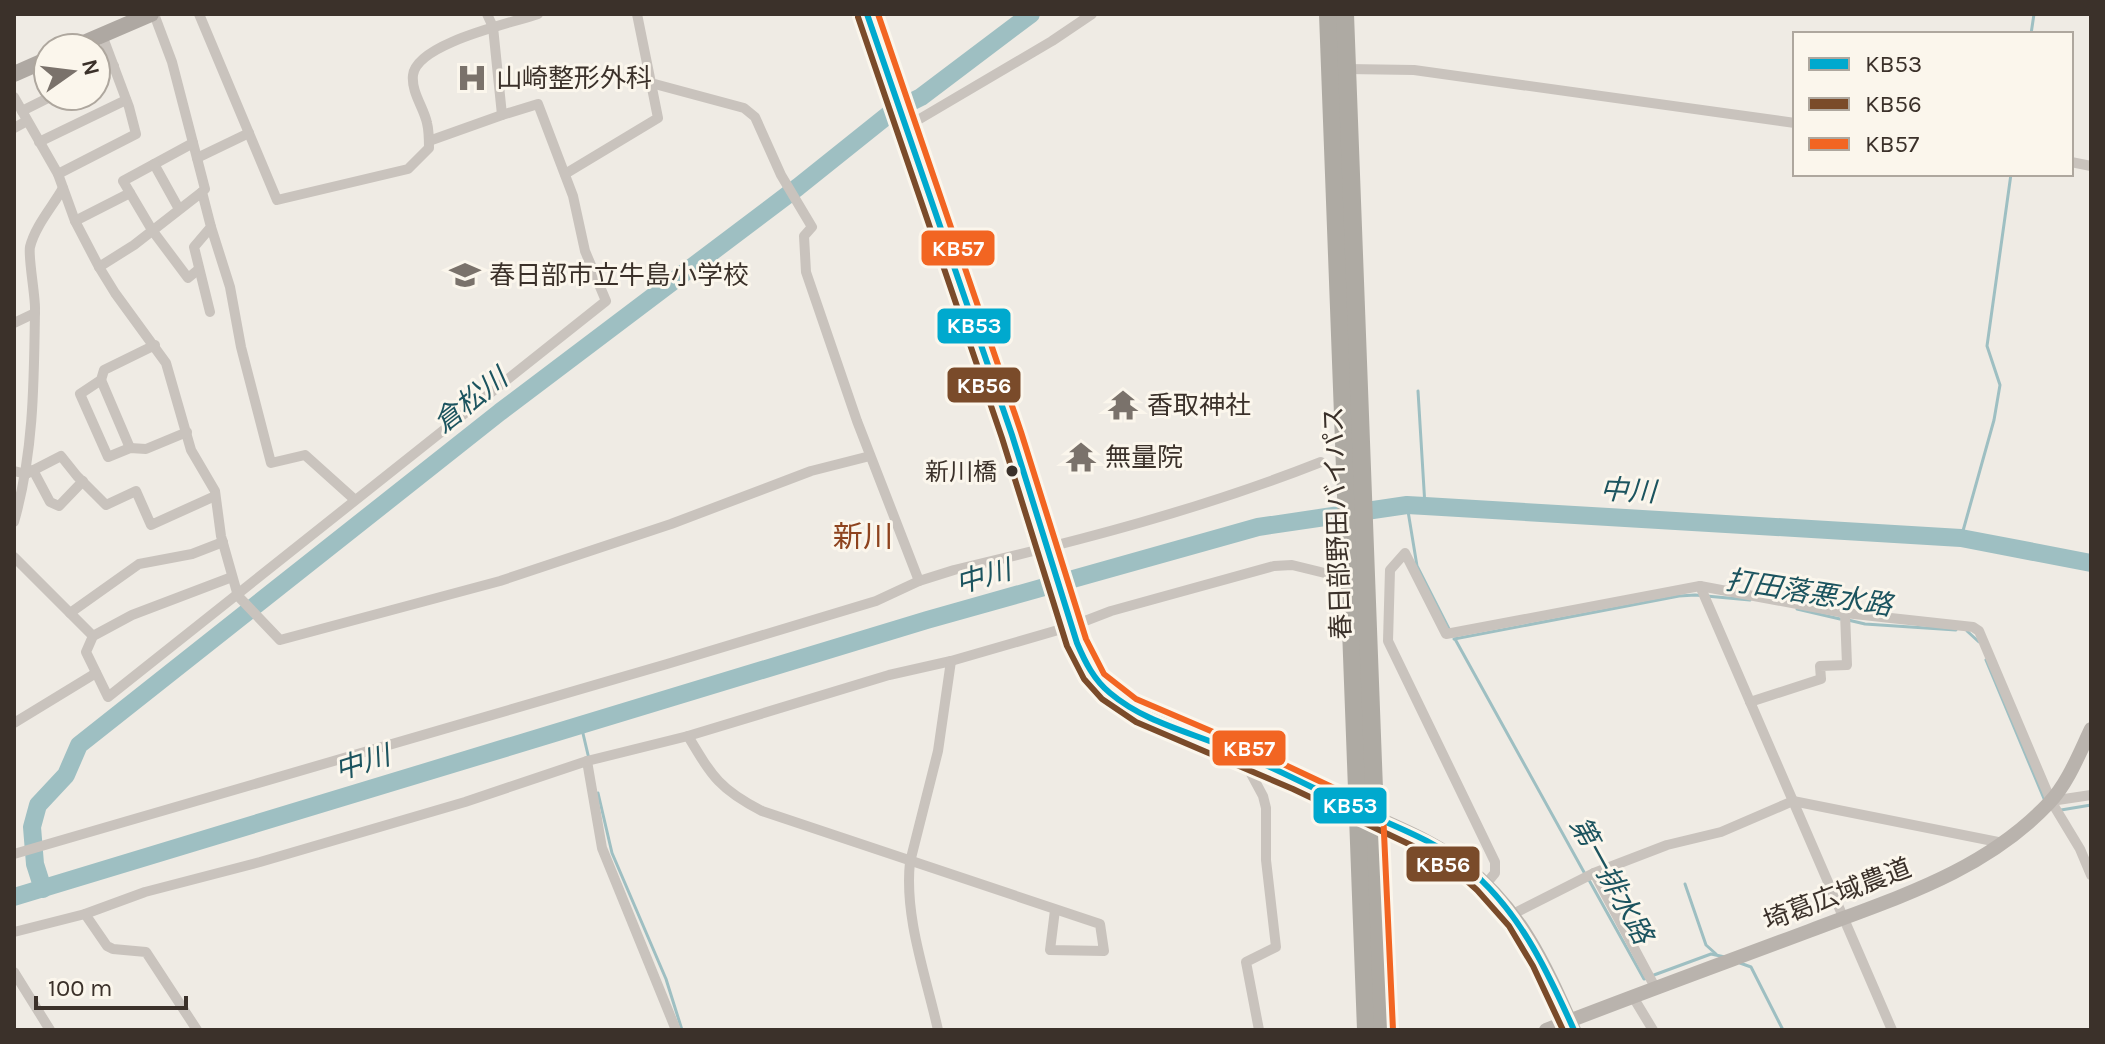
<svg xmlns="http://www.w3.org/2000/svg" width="2105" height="1044" viewBox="0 0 2105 1044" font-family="Karla,'Noto Sans JP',sans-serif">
  <rect width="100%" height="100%" fill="#efebe4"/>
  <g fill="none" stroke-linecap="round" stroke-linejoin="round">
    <g stroke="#9ebfc2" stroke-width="3">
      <polyline points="2031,34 2034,14"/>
      <polyline points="1418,391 1425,506"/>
      <polyline points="1407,505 1417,566 1449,629"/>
      <polyline points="1961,538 1994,420 2000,385 1987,346 2011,174"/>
      <polyline points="1797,609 1840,619"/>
      <polyline points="1848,620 1865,624 1956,630"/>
      <polyline points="1967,631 1979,642"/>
      <polyline points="1454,639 1679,596 1695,595 1750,600"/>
      <polyline points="1455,639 1585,874"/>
      <polyline points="1986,660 2045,801"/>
      <polyline points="581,725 589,759"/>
      <polyline points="598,793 612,853 666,979 682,1030"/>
      <polyline points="2061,810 2091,805"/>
      <polyline points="1589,880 1644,979 1647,978"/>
      <polyline points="1685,884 1706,945 1716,954"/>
      <polyline points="1740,963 1751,967 1783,1030"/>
      <polyline points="1654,975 1711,954 1725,957"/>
    </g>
    <g stroke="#9ebfc2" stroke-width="18">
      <polyline points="43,889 35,864 32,827 38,805 66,775 79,745 500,412 798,187 893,111 921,97 1031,14"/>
      <polyline points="14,897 927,620 1258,527 1407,505 1425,506 1961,538 2091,563"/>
    </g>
    <g stroke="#c9c3bd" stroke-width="10">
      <polyline points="154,14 172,62 205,189 202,192 211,227 194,247 210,312"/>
      <path d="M199 14 277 200 408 169 429 148C429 140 429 131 427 123 424 108 411 92 413 75 417 43 512 23 538 14"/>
      <polyline points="637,14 651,83 744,108 755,117 781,175 812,227 804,236 806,272 857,421 919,581"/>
      <polyline points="1347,69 1414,70 1795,123"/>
      <polyline points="96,75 114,66"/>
      <polyline points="14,97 58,174 75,221 99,267 115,293 166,363 191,450 215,491 221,536 238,596 280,640 500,581 671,524 811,471 870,456"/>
      <polyline points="22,111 52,96"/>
      <polyline points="906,127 1052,41 1092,14"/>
      <polyline points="14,128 27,121"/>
      <polyline points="429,141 502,115"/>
      <polyline points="39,142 126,100"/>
      <polyline points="193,143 123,181 152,230 188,278 199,269"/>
      <polyline points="197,158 249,133"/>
      <polyline points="2071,162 2091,166"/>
      <polyline points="154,164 179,209"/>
      <polyline points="58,174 136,134 129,107 102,35"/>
      <polyline points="565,174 658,118 651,83"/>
      <polyline points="75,221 130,193"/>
      <polyline points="211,227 230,287 241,347 271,463 305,455 354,499"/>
      <polyline points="99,267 134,245 202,192"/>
      <polyline points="14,323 35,313"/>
      <polyline points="155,345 104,370 101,380 80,394 108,457 130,448 146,449 187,432"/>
      <polyline points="101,380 130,448"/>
      <polyline points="33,470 50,502 59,506 83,481"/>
      <polyline points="14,471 26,474 61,456 77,476 106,505 136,491 151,525 215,496"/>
      <path d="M14 522C34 452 34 381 35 308 35 293 28 257 30 247 35 226 53 206 63 188"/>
      <polyline points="14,557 93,636"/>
      <polyline points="232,577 132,615 93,636 86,652 108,697 606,301 585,251 573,196 538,104 502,115 493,27 487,14"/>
      <polyline points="1700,586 1892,1030"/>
      <polyline points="70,613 139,564 192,554 223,542"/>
      <polyline points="1750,702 1821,679 1820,666 1847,665 1845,613"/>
      <polyline points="14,723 96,673"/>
      <path d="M688 736C712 776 719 789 762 811L1100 924 1104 951 1050 950 1055 910"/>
      <polyline points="1241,755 1263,796 1266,808 1266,860 1276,947 1246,962 1259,1030"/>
      <polyline points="587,761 602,848 676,1030"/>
      <polyline points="2051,801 2091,795"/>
      <path d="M14 854 667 664 876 601 919 581 954 570C1079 541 1202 509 1321 462"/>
      <polyline points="1594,873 1656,989"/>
      <polyline points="1486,884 1495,873 1495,862 1388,641 1390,570 1405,553 1446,634 1700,586 1845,613 1973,627 1979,631 2051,801 2080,849 2091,875"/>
      <polyline points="85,914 107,946 113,949 146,952 197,1030"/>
      <polyline points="1513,914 1594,873 1667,845 1721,832 1793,801 2003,843"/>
      <polyline points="14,932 85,914 145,892 260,862 465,802 587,761 688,736 889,675 951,661 1072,626 1111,611 1274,566 1292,565 1337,576"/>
      <polyline points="14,972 50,1030"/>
      <polyline points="1633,997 1653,1030"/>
      <path d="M938 1030C926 976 904 917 910 862L938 751 951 661"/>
    </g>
    <g stroke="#b9b3ad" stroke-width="14">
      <path d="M867 14 1012 435 1077 643C1086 665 1096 683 1115 697 1146 721 1189 732 1225 747 1273 768 1321 791 1368 814 1401 829 1436 843 1464 865 1522 911 1545 965 1574 1030"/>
      <path d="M1546 1030C1633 996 1721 964 1809 931 1895 898 1984 872 2049 803 2068 783 2079 754 2091 729"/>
    </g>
    <g stroke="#aea8a2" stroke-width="16">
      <polyline points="72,48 151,14"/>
      <polyline points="14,74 48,59"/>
    </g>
    <g stroke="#aeaaa3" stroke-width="18">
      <polyline points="1328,14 1366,1030"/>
      <polyline points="1345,14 1383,1030"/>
    </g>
    <g stroke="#fbf6ec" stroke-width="12">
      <path id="bus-1" d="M867 14 1012 435 1077 643C1085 662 1094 680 1110 693 1143 721 1186 731 1225 747 1274 767 1320 792 1368 814 1401 829 1436 842 1464 865 1518 908 1546 968 1574 1030"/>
    </g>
    <g stroke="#fbf6ec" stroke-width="12">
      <polyline id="bus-2" points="858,17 1002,438 1067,646 1084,679 1102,699 1136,722 1293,789 1413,846 1458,873 1477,890 1509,926 1533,966 1563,1030"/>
    </g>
    <g stroke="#fbf6ec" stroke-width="12">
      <polyline id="bus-3" points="878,14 1021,432 1086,639 1104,674 1136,699 1232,740 1383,811 1393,1030"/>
    </g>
    <use href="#bus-1" stroke="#00a9ce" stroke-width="6"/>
    <use href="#bus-2" stroke="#7a4b2a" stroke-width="6"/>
    <use href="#bus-3" stroke="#f26522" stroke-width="6"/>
  </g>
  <defs>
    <g id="hospital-bare" transform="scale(2.4)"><path d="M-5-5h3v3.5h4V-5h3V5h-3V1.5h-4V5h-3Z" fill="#7a726b" stroke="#fbf6ec" stroke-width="2.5" paint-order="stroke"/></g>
    <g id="school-bare" transform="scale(2.4)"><path d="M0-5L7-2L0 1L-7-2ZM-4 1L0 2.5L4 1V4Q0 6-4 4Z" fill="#7a726b" stroke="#fbf6ec" stroke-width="2.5" paint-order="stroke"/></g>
    <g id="temple-bare" transform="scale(2.4)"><path d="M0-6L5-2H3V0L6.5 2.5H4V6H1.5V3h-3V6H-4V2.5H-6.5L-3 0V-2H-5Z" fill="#7a726b" stroke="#fbf6ec" stroke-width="2.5" paint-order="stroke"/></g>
  </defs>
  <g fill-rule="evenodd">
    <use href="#hospital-bare" x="472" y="78"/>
    <use href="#school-bare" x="465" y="275"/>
    <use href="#temple-bare" x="1123" y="405"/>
    <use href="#temple-bare" x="1081" y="457"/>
  </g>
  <circle fill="#3b312a" stroke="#fbf6ec" stroke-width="3" cx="1012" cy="471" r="7"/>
  <g text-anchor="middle" stroke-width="6" stroke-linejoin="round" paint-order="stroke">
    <g font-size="24" fill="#3b312a" stroke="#fbf6ec" text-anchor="end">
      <text x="997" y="480">新川橋</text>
    </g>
    <g font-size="26" fill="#3b312a" stroke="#fbf6ec" text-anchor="start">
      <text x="496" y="87">山崎整形外科</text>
      <text x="489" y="284">春日部市立牛島小学校</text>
      <text x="1147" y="414">香取神社</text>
      <text x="1105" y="466">無量院</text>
    </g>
    <g font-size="26" fill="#3b312a" stroke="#fbf6ec">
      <text transform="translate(1337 523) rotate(-92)" y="9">春日部野田バイパス</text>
      <text transform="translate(1837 894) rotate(-21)" y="9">埼葛広域農道</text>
    </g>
    <g font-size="28" font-style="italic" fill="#1c545f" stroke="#fbf6ec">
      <text transform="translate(470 400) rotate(-38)" y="10">倉松川</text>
      <text transform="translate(1628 490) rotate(3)" y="10">中川</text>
      <text transform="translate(983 576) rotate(-16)" y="10">中川</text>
      <text transform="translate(1809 592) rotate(9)" y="10">打田落悪水路</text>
      <text transform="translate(362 762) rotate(-17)" y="10">中川</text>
      <text transform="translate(1612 880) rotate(61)" y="10">第一排水路</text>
    </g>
    <g font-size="30" fill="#8e431e" stroke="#fbf6ec">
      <text x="863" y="547">新川</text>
    </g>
  </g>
  <g stroke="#fbf6ec" stroke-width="3">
    <rect x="920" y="229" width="76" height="38" rx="8" fill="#f26522"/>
    <rect x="936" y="307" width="76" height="38" rx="8" fill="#00a9ce"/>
    <rect x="946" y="366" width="76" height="38" rx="8" fill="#7a4b2a"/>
    <rect x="1211" y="729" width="76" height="38" rx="8" fill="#f26522"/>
    <rect x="1312" y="786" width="76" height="39" rx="8" fill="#00a9ce"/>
    <rect x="1405" y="845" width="76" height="38" rx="8" fill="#7a4b2a"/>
  </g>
  <g font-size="22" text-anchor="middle" font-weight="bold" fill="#fff">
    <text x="958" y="256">KB57</text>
    <text x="974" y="333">KB53</text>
    <text x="984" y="393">KB56</text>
    <text x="1249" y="756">KB57</text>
    <text x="1350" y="813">KB53</text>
    <text x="1443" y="872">KB56</text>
  </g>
  <rect width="2105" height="1044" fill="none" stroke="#3b312a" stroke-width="32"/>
  <rect x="1793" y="32" width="280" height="144" fill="#fbf6ec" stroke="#aea79e" stroke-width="2"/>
  <rect x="1809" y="58" width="40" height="12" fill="#00a9ce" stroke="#aea79e" stroke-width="2"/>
  <text x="1865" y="72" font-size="24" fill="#3b312a">KB53</text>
  <rect x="1809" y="98" width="40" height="12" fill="#7a4b2a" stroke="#aea79e" stroke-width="2"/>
  <text x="1865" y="112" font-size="24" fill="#3b312a">KB56</text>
  <rect x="1809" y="138" width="40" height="12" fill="#f26522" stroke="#aea79e" stroke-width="2"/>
  <text x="1865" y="152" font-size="24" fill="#3b312a">KB57</text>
  <g transform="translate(72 72) rotate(76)"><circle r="38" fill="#fbf6ec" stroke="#aea79e" stroke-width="2"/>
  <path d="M0-6L14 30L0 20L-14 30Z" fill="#7a726b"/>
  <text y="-12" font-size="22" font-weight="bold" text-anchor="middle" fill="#3b312a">N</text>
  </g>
  <path d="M36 996v12h150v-12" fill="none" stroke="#3b312a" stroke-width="4"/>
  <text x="48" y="996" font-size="24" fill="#3b312a" stroke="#fbf6ec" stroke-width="6" paint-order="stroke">100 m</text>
</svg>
